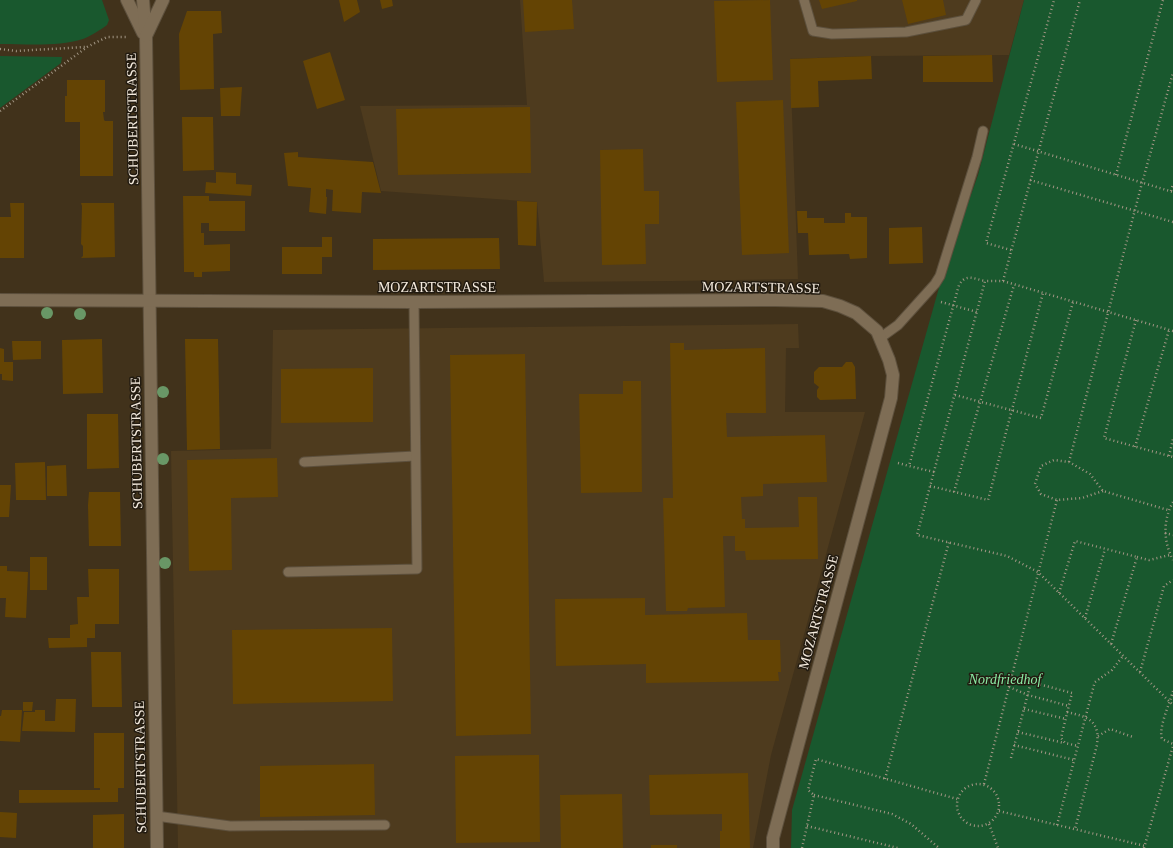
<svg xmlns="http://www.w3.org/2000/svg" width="1173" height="848" viewBox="0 0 1173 848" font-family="'Times New Roman',serif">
  <rect width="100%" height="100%" fill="#41321b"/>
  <g fill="#4e3b1e">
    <polygon points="520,0 1024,0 1009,55 871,56 790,59 798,279 673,281 544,282 537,202 381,191 360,106 527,105"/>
    <polygon points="798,324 799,348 786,348 785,412 865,412 771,755 753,848 178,848 171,451 271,449 273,330"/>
  </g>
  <g fill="#19582e">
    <path d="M0 0H102L109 20 107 25C100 30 91 36 83 39 58 47 26 44 0 44Z"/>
    <polygon points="1024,0 1173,0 1173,848 791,848 792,810 942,277 978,175"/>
    <polygon points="0,56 62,57 61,63 0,108"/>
  </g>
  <g fill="#644404">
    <polygon points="339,0 357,0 360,12 344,22"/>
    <polygon points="380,0 392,0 393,6 382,9"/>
    <polygon points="523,0 572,0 574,29 525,32"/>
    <polygon points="770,0 773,80 717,82 714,1"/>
    <polygon points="819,0 857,0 857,1 822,9"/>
    <polygon points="902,0 943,0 946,15 908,24"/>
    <polygon points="187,11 221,11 222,33 213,34 214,89 180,90 179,34"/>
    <polygon points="330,52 345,100 317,109 303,61"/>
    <polygon points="992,55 993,82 923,82 923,56"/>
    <polygon points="871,56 872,79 818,81 819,107 791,108 790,59"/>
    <polygon points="67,80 105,80 105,112 103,112 104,120 105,121 113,121 113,176 80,176 80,122 65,122 65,96 67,96"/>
    <polygon points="242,87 240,116 221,116 220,88"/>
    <polygon points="783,100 789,253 742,255 736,102"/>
    <polygon points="530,107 531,173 398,175 396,109"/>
    <polygon points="182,117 213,117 214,170 183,171"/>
    <polygon points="643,149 644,191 659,191 659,224 645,224 646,264 602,265 600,150"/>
    <polygon points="298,152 298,157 373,162 381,193 362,192 361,213 332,211 333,190 326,189 326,197 327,197 326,214 309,212 311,188 288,186 284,153"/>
    <polygon points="216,172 236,173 236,184 252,185 251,196 205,193 206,182 216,183"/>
    <polygon points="183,196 209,196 209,201 245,201 245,231 209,231 209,223 201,223 201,233 204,233 204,245 230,244 230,271 202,272 202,277 194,277 194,272 184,272"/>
    <polygon points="517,201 537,202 536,246 518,245"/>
    <polygon points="10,203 24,203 24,258 0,258 0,217 11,217"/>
    <polygon points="81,203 114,203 115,257 81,258 83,256 83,246 81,244 82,206"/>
    <polygon points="797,211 807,211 807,218 824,218 824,223 845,223 845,213 851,213 851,217 867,217 867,258 850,259 849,254 809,255 808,233 798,233"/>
    <polygon points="922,227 923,263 889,264 889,228"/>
    <polygon points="322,237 332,237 332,257 322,257 322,274 282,274 282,247 322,247"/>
    <polygon points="499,238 500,269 373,270 373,239"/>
    <polygon points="102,339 103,393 63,394 62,340"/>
    <polygon points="185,339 218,339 220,449 187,450"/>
    <polygon points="12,341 41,341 41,359 13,360"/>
    <polygon points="670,343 684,343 684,350 765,348 766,413 726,413 727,437 825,435 827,482 763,484 763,496 741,497 742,519 745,519 745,528 799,527 798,497 817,497 818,559 746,560 745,551 735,551 735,536 723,536 725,607 688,608 687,611 666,611 663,498 673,498"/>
    <polygon points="0,348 4,349 4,362 13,362 13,381 2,380 2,374 0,374"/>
    <polygon points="525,354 531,734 456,736 450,355"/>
    <polygon points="846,362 852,362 855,367 856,399 820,400 817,397 817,390 819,387 814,383 814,372 819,367 842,367"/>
    <polygon points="373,368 373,422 281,423 281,369"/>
    <polygon points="623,381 641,381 642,492 581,493 579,394 623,394"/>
    <polygon points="87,414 118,414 119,468 87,469"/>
    <polygon points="277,458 278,497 231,498 232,570 189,571 187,460"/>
    <polygon points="45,462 46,500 16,500 15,463"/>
    <polygon points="66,465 67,496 47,496 47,466"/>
    <polygon points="0,485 11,485 9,517 0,517"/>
    <polygon points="89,492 120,492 121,546 89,546 88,505"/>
    <rect x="30" y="557" width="17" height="33"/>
    <polygon points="0,566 7,566 7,571 28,572 26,618 5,617 6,598 0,598"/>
    <polygon points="88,569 119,569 119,624 95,624 95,638 87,638 87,647 49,648 48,638 70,638 70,625 78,624 77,597 89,597"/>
    <polygon points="645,598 645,615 747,613 748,640 780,640 781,672 778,672 779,681 646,683 646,664 556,666 555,599"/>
    <polygon points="392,628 393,701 233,704 232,630"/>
    <polygon points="91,652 121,652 122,707 92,707"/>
    <polygon points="56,699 76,699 75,732 22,731 24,712 35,712 35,710 45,710 45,721 55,721"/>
    <polygon points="23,702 33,702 32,711 23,711"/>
    <polygon points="2,710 22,710 20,742 0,741 0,716 1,716"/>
    <polygon points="94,733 124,733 124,788 118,788 118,802 19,803 19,790 100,790 100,788 94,788"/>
    <polygon points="539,755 540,842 456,843 455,756"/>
    <polygon points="374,764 375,815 260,817 260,766"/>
    <polygon points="748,773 750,848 720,848 720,831 722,831 722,814 650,815 649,775"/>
    <polygon points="622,794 623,848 561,848 560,795"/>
    <polygon points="0,812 17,813 16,838 0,837"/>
    <polygon points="124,814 124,848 93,848 93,815"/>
    <rect x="651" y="845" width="26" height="3"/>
  </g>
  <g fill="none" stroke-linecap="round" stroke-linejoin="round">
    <g stroke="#5d503d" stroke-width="11">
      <g id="lane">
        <polyline points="804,0 813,31 832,34 906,32 966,20 976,0"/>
        <polyline points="880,338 898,325 935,284 940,276 977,157 983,131"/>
        <polyline points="304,462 415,456"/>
        <polyline points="288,572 417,569 414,302"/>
        <polyline points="156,816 230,826 385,825"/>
      </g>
    </g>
    <g stroke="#5d503d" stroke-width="14">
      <g id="street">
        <polyline points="127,0 143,33"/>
        <polyline points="143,0 146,37 157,848"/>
        <polyline points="146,36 163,0"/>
        <polyline points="0,300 414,302 775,300 823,301 840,306 856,313 877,331 889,360 893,375 891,398 773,838 773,848"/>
      </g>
    </g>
    <g stroke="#a29684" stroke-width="2.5" stroke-dasharray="1 3" stroke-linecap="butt">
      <polyline points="0,49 16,51 85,47"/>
      <polyline points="0,111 87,47 107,37 127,37"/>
      <polyline points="1014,144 1173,192"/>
      <polyline points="1116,175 1163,0"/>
      <polyline points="1030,180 1173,222"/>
      <polyline points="1171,191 1173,184"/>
      <polyline points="1011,250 986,243 1054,0"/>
      <polyline points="1003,281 1080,0"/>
      <polyline points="941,302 977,312"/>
      <polyline points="1136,320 1104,438 1173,457"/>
      <polyline points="1173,331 1003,281 985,281 917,535 1007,556 1038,572 1173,705"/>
      <polyline points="955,395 1041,418 1073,302"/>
      <polyline points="1135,447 1169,330"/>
      <polyline points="1169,456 1173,439"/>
      <polyline points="1069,462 1142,183 1173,73"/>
      <polyline points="898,463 909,466"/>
      <path d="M934 472 909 466 959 285C966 273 974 279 985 281"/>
      <polyline points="930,486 988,500 1043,293"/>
      <polyline points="1103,491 1082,498 1057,500 1041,494 1035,484 1041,466 1054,460 1069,462 1090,474 1103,491 1168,510"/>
      <polyline points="954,492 1014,285"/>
      <path d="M1173 502C1163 520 1163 541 1173 560"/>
      <polyline points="1165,533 1173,535"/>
      <polyline points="1137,557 1149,560 1170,555"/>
      <polyline points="1059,593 1075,541 1137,557 1111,644"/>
      <polyline points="1085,618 1105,549"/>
      <polyline points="1140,672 1164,586 1173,580"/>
      <polyline points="1009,687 1028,695 1069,706"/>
      <path d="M1173 691C1170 703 1158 728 1162 739L1173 744"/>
      <polyline points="1024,709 1066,719"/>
      <path d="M1067 712C1088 717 1100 720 1097 745L1075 829"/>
      <polyline points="1018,732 1064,743"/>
      <polyline points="1098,736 1110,729 1133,737"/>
      <polyline points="1014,745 1074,760"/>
      <polyline points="1011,758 1031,682 1072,693 1061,738 1065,743 1078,746"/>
      <polyline points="885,779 949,542"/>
      <circle cx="978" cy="805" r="21"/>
      <polyline points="984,784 1057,500"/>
      <polyline points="814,795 892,814 911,824 939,848"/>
      <polyline points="999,811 1145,846"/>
      <polyline points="989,824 998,848"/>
      <polyline points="1057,825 1094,685 1095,682 1112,670 1123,656"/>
      <polyline points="807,826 898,848"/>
      <polyline points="802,848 814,795 808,790 816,759 957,799"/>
      <polyline points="1144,848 1173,746"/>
    </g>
    <use href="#lane" stroke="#7e6d55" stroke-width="9"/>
    <use href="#street" stroke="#7e6d55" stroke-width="12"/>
  </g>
  <g fill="#699766">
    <circle cx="47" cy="313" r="6"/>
    <circle cx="80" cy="314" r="6"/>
    <circle cx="163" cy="392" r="6"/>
    <circle cx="163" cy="459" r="6"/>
    <circle cx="165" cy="563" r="6"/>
  </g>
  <g text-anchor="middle" stroke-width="3" stroke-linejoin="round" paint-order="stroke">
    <g font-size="14" fill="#f5ebde" stroke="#221b11">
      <text transform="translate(132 119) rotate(-91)" y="5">SCHUBERTSTRASSE</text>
      <text x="437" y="292">MOZARTSTRASSE</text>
      <text transform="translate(761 287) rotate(1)" y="5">MOZARTSTRASSE</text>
      <text transform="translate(136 443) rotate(-91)" y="5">SCHUBERTSTRASSE</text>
      <text transform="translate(818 612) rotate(-75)" y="5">MOZARTSTRASSE</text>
      <text transform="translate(140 767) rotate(-91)" y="5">SCHUBERTSTRASSE</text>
    </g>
    <g font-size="14" font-style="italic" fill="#8aeaa3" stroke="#221b11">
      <text x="1005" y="684">Nordfriedhof</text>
    </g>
  </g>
</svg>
